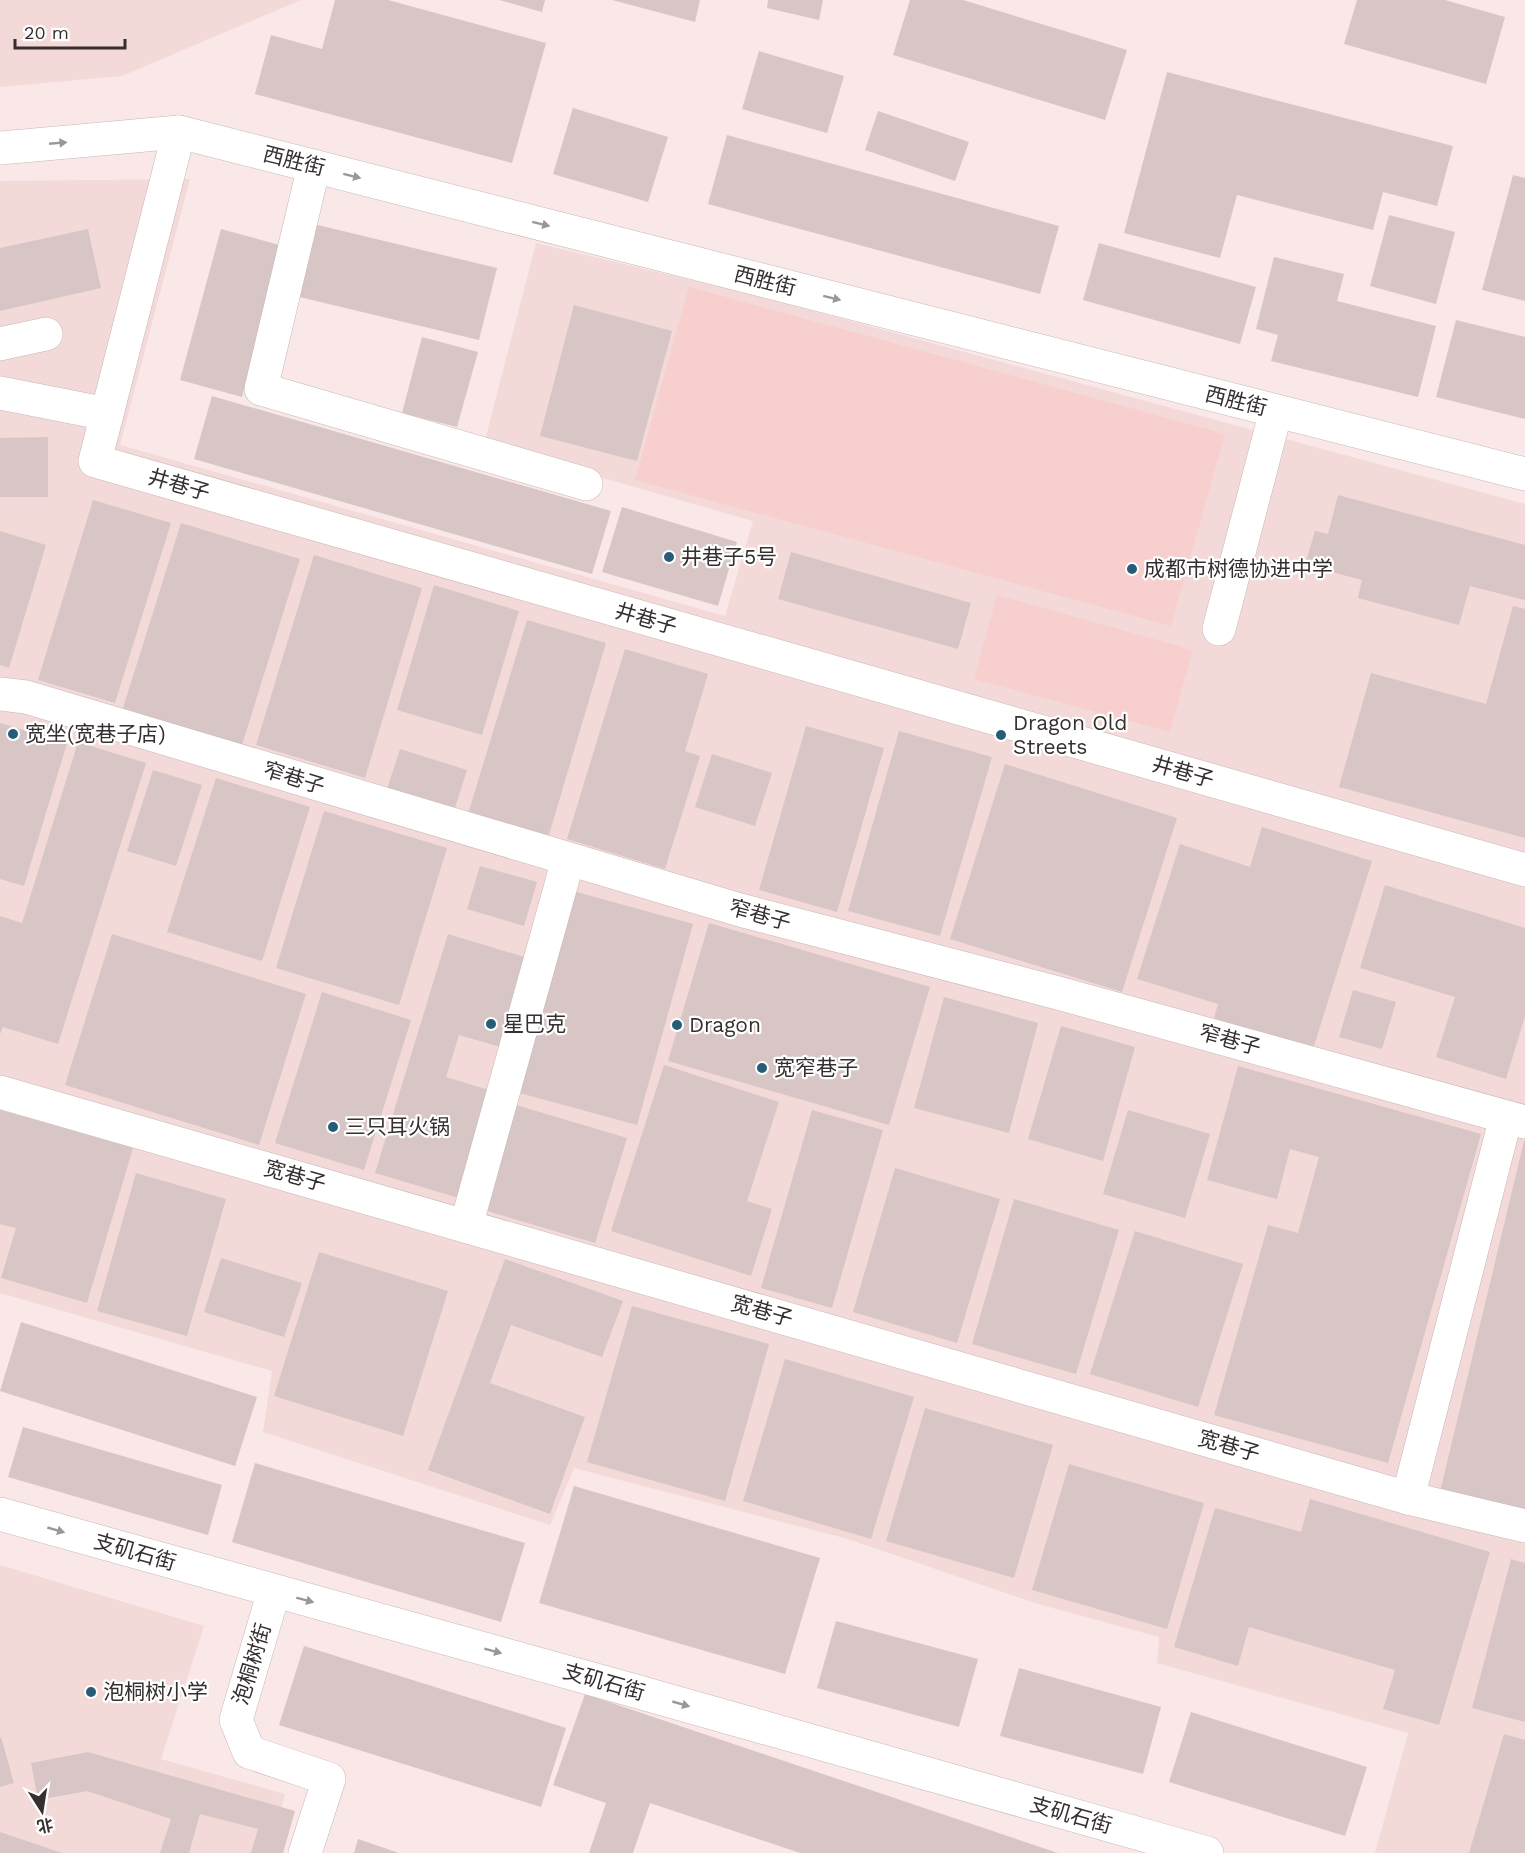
<svg xmlns="http://www.w3.org/2000/svg" width="1525" height="1853" viewBox="0 0 1525 1853" font-family="'Work Sans','Noto Sans SC',sans-serif">
  <rect width="100%" height="100%" fill="#f9e8e7"/>
  <g fill="#f3d9d8">
    <polygon points="0,0 301,0 122,76 0,87"/>
    <polygon points="190,179 120,445 725,616 753,521 484,444 536,243 766,298 1525,504 1525,1853 1375,1853 1408,1733 1157,1663 1159,1637 1038,1604 848,1539 574,1468 550,1525 263,1432 272,1371 0,1293 0,181"/>
    <polygon points="0,1565 204,1626 161,1759 285,1794 268,1853 0,1853"/>
  </g>
  <g fill="#f7cfce">
    <polygon points="689,287 1225,434 1171,626 635,480"/>
    <polygon points="997,595 1193,650 1170,732 974,679"/>
  </g>
  <g fill="#d7c6c5">
    <polygon points="335,0 388,0 546,43 512,163 255,94 271,35 322,49"/>
    <polygon points="499,0 545,0 542,12"/>
    <polygon points="612,0 700,0 695,22"/>
    <polygon points="768,0 823,0 819,20 767,8"/>
    <polygon points="910,0 963,0 1127,50 1105,120 893,55"/>
    <polygon points="1357,0 1445,0 1505,17 1486,84 1344,44"/>
    <polygon points="759,51 844,76 827,133 742,109"/>
    <polygon points="1167,72 1453,146 1437,206 1383,192 1373,230 1237,195 1220,258 1124,233"/>
    <polygon points="573,108 668,137 648,202 553,174"/>
    <polygon points="878,111 969,142 955,181 865,150"/>
    <polygon points="727,135 1059,226 1040,294 708,204"/>
    <polygon points="1513,175 1525,178 1525,301 1482,290"/>
    <polygon points="1389,215 1455,232 1436,304 1370,286"/>
    <polygon points="305,222 497,268 479,340 287,294"/>
    <polygon points="88,229 101,288 0,311 0,248"/>
    <polygon points="221,229 283,246 242,397 180,380"/>
    <polygon points="1099,243 1256,287 1240,344 1083,300"/>
    <polygon points="1274,257 1344,274 1337,301 1436,326 1418,397 1271,361 1278,335 1256,329"/>
    <polygon points="574,305 672,331 637,461 540,436"/>
    <polygon points="1456,320 1525,337 1525,419 1436,397"/>
    <polygon points="422,337 478,352 457,427 402,413"/>
    <polygon points="212,396 611,511 592,574 194,459"/>
    <polygon points="48,437 48,497 0,497 0,438"/>
    <polygon points="1338,495 1525,545 1525,600 1470,586 1459,625 1358,598 1362,580 1305,565 1315,531 1328,534"/>
    <polygon points="93,500 171,523 115,703 38,680"/>
    <polygon points="622,507 737,542 718,606 602,572"/>
    <polygon points="181,523 300,559 242,745 123,708"/>
    <polygon points="0,531 46,545 9,668 0,665"/>
    <polygon points="791,552 971,603 958,649 778,599"/>
    <polygon points="314,555 422,588 365,778 256,745"/>
    <polygon points="434,585 519,611 482,735 397,710"/>
    <polygon points="1513,606 1525,609 1525,838 1339,787 1371,673 1486,704"/>
    <polygon points="527,620 606,643 548,838 468,814"/>
    <polygon points="625,649 708,674 685,751 700,756 665,869 567,839"/>
    <polygon points="0,723 67,743 24,886 0,879"/>
    <polygon points="806,726 884,748 837,912 759,890"/>
    <polygon points="899,731 992,757 940,936 848,911"/>
    <polygon points="78,742 146,763 58,1044 3,1027 0,1034 0,916 22,923"/>
    <polygon points="400,749 467,770 453,814 386,792"/>
    <polygon points="712,754 772,773 755,826 695,807"/>
    <polygon points="1005,764 1177,818 1122,992 950,939"/>
    <polygon points="153,770 202,785 176,866 127,851"/>
    <polygon points="216,778 310,807 262,961 167,932"/>
    <polygon points="324,811 447,848 399,1005 276,968"/>
    <polygon points="1262,827 1372,861 1313,1049 1214,1018 1218,1004 1137,979 1180,844 1250,867"/>
    <polygon points="480,866 537,882 524,926 467,909"/>
    <polygon points="1385,885 1525,928 1525,1016 1506,1079 1436,1057 1455,997 1360,968"/>
    <polygon points="573,891 693,924 637,1125 516,1092"/>
    <polygon points="709,923 930,987 889,1125 668,1061"/>
    <polygon points="112,934 306,994 259,1145 65,1085"/>
    <polygon points="448,934 531,959 504,1048 459,1035 446,1077 492,1091 459,1198 375,1173"/>
    <polygon points="1353,990 1396,1002 1382,1049 1339,1037"/>
    <polygon points="322,992 411,1020 364,1170 275,1143"/>
    <polygon points="944,997 1038,1023 1009,1133 914,1108"/>
    <polygon points="1061,1026 1135,1047 1103,1161 1028,1139"/>
    <polygon points="664,1065 779,1102 747,1201 772,1209 751,1276 611,1231"/>
    <polygon points="1238,1066 1481,1134 1388,1463 1214,1415 1268,1225 1298,1233 1319,1157 1290,1149 1277,1199 1207,1180"/>
    <polygon points="516,1105 627,1138 595,1243 484,1210"/>
    <polygon points="0,1110 133,1148 87,1303 1,1278 16,1228 0,1224"/>
    <polygon points="812,1110 883,1130 832,1308 761,1288"/>
    <polygon points="1128,1110 1210,1134 1185,1218 1103,1194"/>
    <polygon points="1524,1141 1525,1141 1525,1512 1440,1492"/>
    <polygon points="895,1168 1000,1199 957,1343 853,1312"/>
    <polygon points="136,1173 226,1199 187,1336 97,1311"/>
    <polygon points="1014,1199 1119,1230 1076,1374 972,1344"/>
    <polygon points="1135,1231 1243,1264 1198,1407 1090,1374"/>
    <polygon points="319,1252 448,1291 403,1436 274,1396"/>
    <polygon points="221,1258 302,1283 284,1337 204,1312"/>
    <polygon points="505,1259 623,1301 602,1357 511,1325 490,1383 585,1417 550,1514 428,1470"/>
    <polygon points="632,1306 769,1344 725,1501 587,1462"/>
    <polygon points="21,1322 257,1397 235,1466 0,1391"/>
    <polygon points="785,1359 914,1397 871,1539 743,1501"/>
    <polygon points="925,1408 1053,1445 1014,1578 886,1541"/>
    <polygon points="23,1427 222,1485 208,1535 8,1477"/>
    <polygon points="255,1463 525,1543 501,1622 232,1542"/>
    <polygon points="1069,1464 1204,1503 1167,1629 1032,1590"/>
    <polygon points="574,1486 820,1558 785,1674 539,1603"/>
    <polygon points="1310,1499 1490,1552 1439,1725 1383,1709 1395,1670 1249,1627 1238,1666 1174,1647 1215,1508 1301,1532"/>
    <polygon points="1511,1559 1525,1563 1525,1722 1472,1708"/>
    <polygon points="836,1621 978,1659 959,1727 817,1688"/>
    <polygon points="304,1646 566,1728 541,1807 279,1725"/>
    <polygon points="1019,1668 1161,1707 1143,1774 1000,1736"/>
    <polygon points="585,1694 1058,1853 800,1853 650,1803 633,1853 589,1853 606,1803 553,1785"/>
    <polygon points="1191,1712 1367,1767 1345,1836 1169,1782"/>
    <polygon points="1504,1734 1525,1740 1525,1853 1469,1853"/>
    <polygon points="1,1737 14,1783 0,1787 0,1738"/>
    <polygon points="88,1752 295,1811 283,1853 251,1853 258,1829 200,1814 189,1853 160,1853 171,1819 87,1791 38,1800 31,1763"/>
    <polygon points="0,1832 62,1853 0,1853"/>
    <polygon points="358,1839 399,1853 354,1853"/>
  </g>
  <g fill="none" stroke-linecap="round" stroke-linejoin="round">
    <g stroke="#c8b7b7" stroke-width="34">
      <g id="minor">
        <polyline points="179,132 95,461 1525,870"/>
        <polyline points="0,148 179,132 1525,474"/>
        <polyline points="314,166 261,389 586,484"/>
        <polyline points="0,344 46,334"/>
        <polyline points="0,393 107,414"/>
        <polyline points="1219,629 1276,411"/>
        <polyline points="0,694 26,697 740,910 1058,993 1525,1122"/>
        <polyline points="0,1092 1408,1498 1525,1526"/>
        <polyline points="466,1226 568,860"/>
        <polyline points="1408,1498 1506,1117"/>
        <polyline points="0,1514 628,1689 1207,1853"/>
        <polyline points="274,1591 236,1720 249,1752 329,1779 305,1853"/>
      </g>
    </g>
    <use href="#minor" stroke="#fff" stroke-width="33"/>
  </g>
  <defs><path id="oneway-solid" d="M-6-.8H1V-3.2L6.5 0L1 3.2V.8H-6Z" transform="scale(1.5)"/></defs>
  <g fill="#9a9797">
    <use href="#oneway-solid" transform="translate(58 143) rotate(-5)"/>
    <use href="#oneway-solid" transform="translate(352 176) rotate(14)"/>
    <use href="#oneway-solid" transform="translate(541 224) rotate(14)"/>
    <use href="#oneway-solid" transform="translate(832 298) rotate(14)"/>
    <use href="#oneway-solid" transform="translate(56 1530) rotate(16)"/>
    <use href="#oneway-solid" transform="translate(305 1600) rotate(15)"/>
    <use href="#oneway-solid" transform="translate(493 1651) rotate(15)"/>
    <use href="#oneway-solid" transform="translate(681 1704) rotate(16)"/>
  </g>
  <g fill="#265c77" stroke="#fff" stroke-width="2">
    <circle cx="669" cy="557" r="6"/>
    <circle cx="1132" cy="569" r="6"/>
    <circle cx="13" cy="734" r="6"/>
    <circle cx="1001" cy="735" r="6"/>
    <circle cx="491" cy="1024" r="6"/>
    <circle cx="677" cy="1025" r="6"/>
    <circle cx="762" cy="1068" r="6"/>
    <circle cx="333" cy="1127" r="6"/>
    <circle cx="91" cy="1692" r="6"/>
  </g>
  <g text-anchor="middle" stroke-width="4.5" stroke-linejoin="round" paint-order="stroke">
    <g font-size="21" fill="#352f2f" stroke="#fff">
      <text transform="translate(294 161) rotate(14)" y="7">西胜街</text>
      <text transform="translate(765 281) rotate(14)" y="7">西胜街</text>
      <text transform="translate(1236 401) rotate(14)" y="7">西胜街</text>
      <text transform="translate(179 485) rotate(16)" y="7">井巷子</text>
      <text transform="translate(646 619) rotate(16)" y="7">井巷子</text>
      <text transform="translate(1183 772) rotate(16)" y="7">井巷子</text>
      <text transform="translate(294 778) rotate(17)" y="7">窄巷子</text>
      <text transform="translate(760 915) rotate(15)" y="7">窄巷子</text>
      <text transform="translate(1230 1040) rotate(15)" y="7">窄巷子</text>
      <text transform="translate(295 1176) rotate(16)" y="7">宽巷子</text>
      <text transform="translate(762 1311) rotate(16)" y="7">宽巷子</text>
      <text transform="translate(1229 1446) rotate(16)" y="7">宽巷子</text>
      <text transform="translate(135 1552) rotate(16)" y="7">支矶石街</text>
      <text transform="translate(252 1664) rotate(-73)" y="7">泡桐树街</text>
      <text transform="translate(604 1682) rotate(16)" y="7">支矶石街</text>
      <text transform="translate(1071 1815) rotate(16)" y="7">支矶石街</text>
    </g>
    <g font-size="21" fill="#352f2f" stroke="#fff" text-anchor="start">
      <text x="681" y="564">井巷子5号</text>
      <text x="1144" y="576">成都市树德协进中学</text>
      <text x="1013" y="730">Dragon Old<tspan x="1013" dy="24">Streets</tspan></text>
      <text x="25" y="741">宽坐(宽巷子店)</text>
      <text x="503" y="1031">星巴克</text>
      <text x="689" y="1032">Dragon</text>
      <text x="774" y="1075">宽窄巷子</text>
      <text x="345" y="1134">三只耳火锅</text>
      <text x="103" y="1699">泡桐树小学</text>
    </g>
  </g>
  <g transform="translate(42 1811) rotate(168)" stroke="#ffffff" stroke-width="4.5" paint-order="stroke">
  <path d="M0-4.5L10 22L0 15L-10 22Z" fill="#352f2f"/>
  <text y="-9" font-size="16" font-weight="bold" text-anchor="middle" fill="#352f2f">北</text>
  </g>
  <path d="M15 39v9h110v-9" fill="none" stroke="#352f2f" stroke-width="3"/>
  <text x="24" y="39" font-size="18" fill="#352f2f" stroke="#ffffff" stroke-width="4.5" paint-order="stroke">20 m</text>
</svg>
